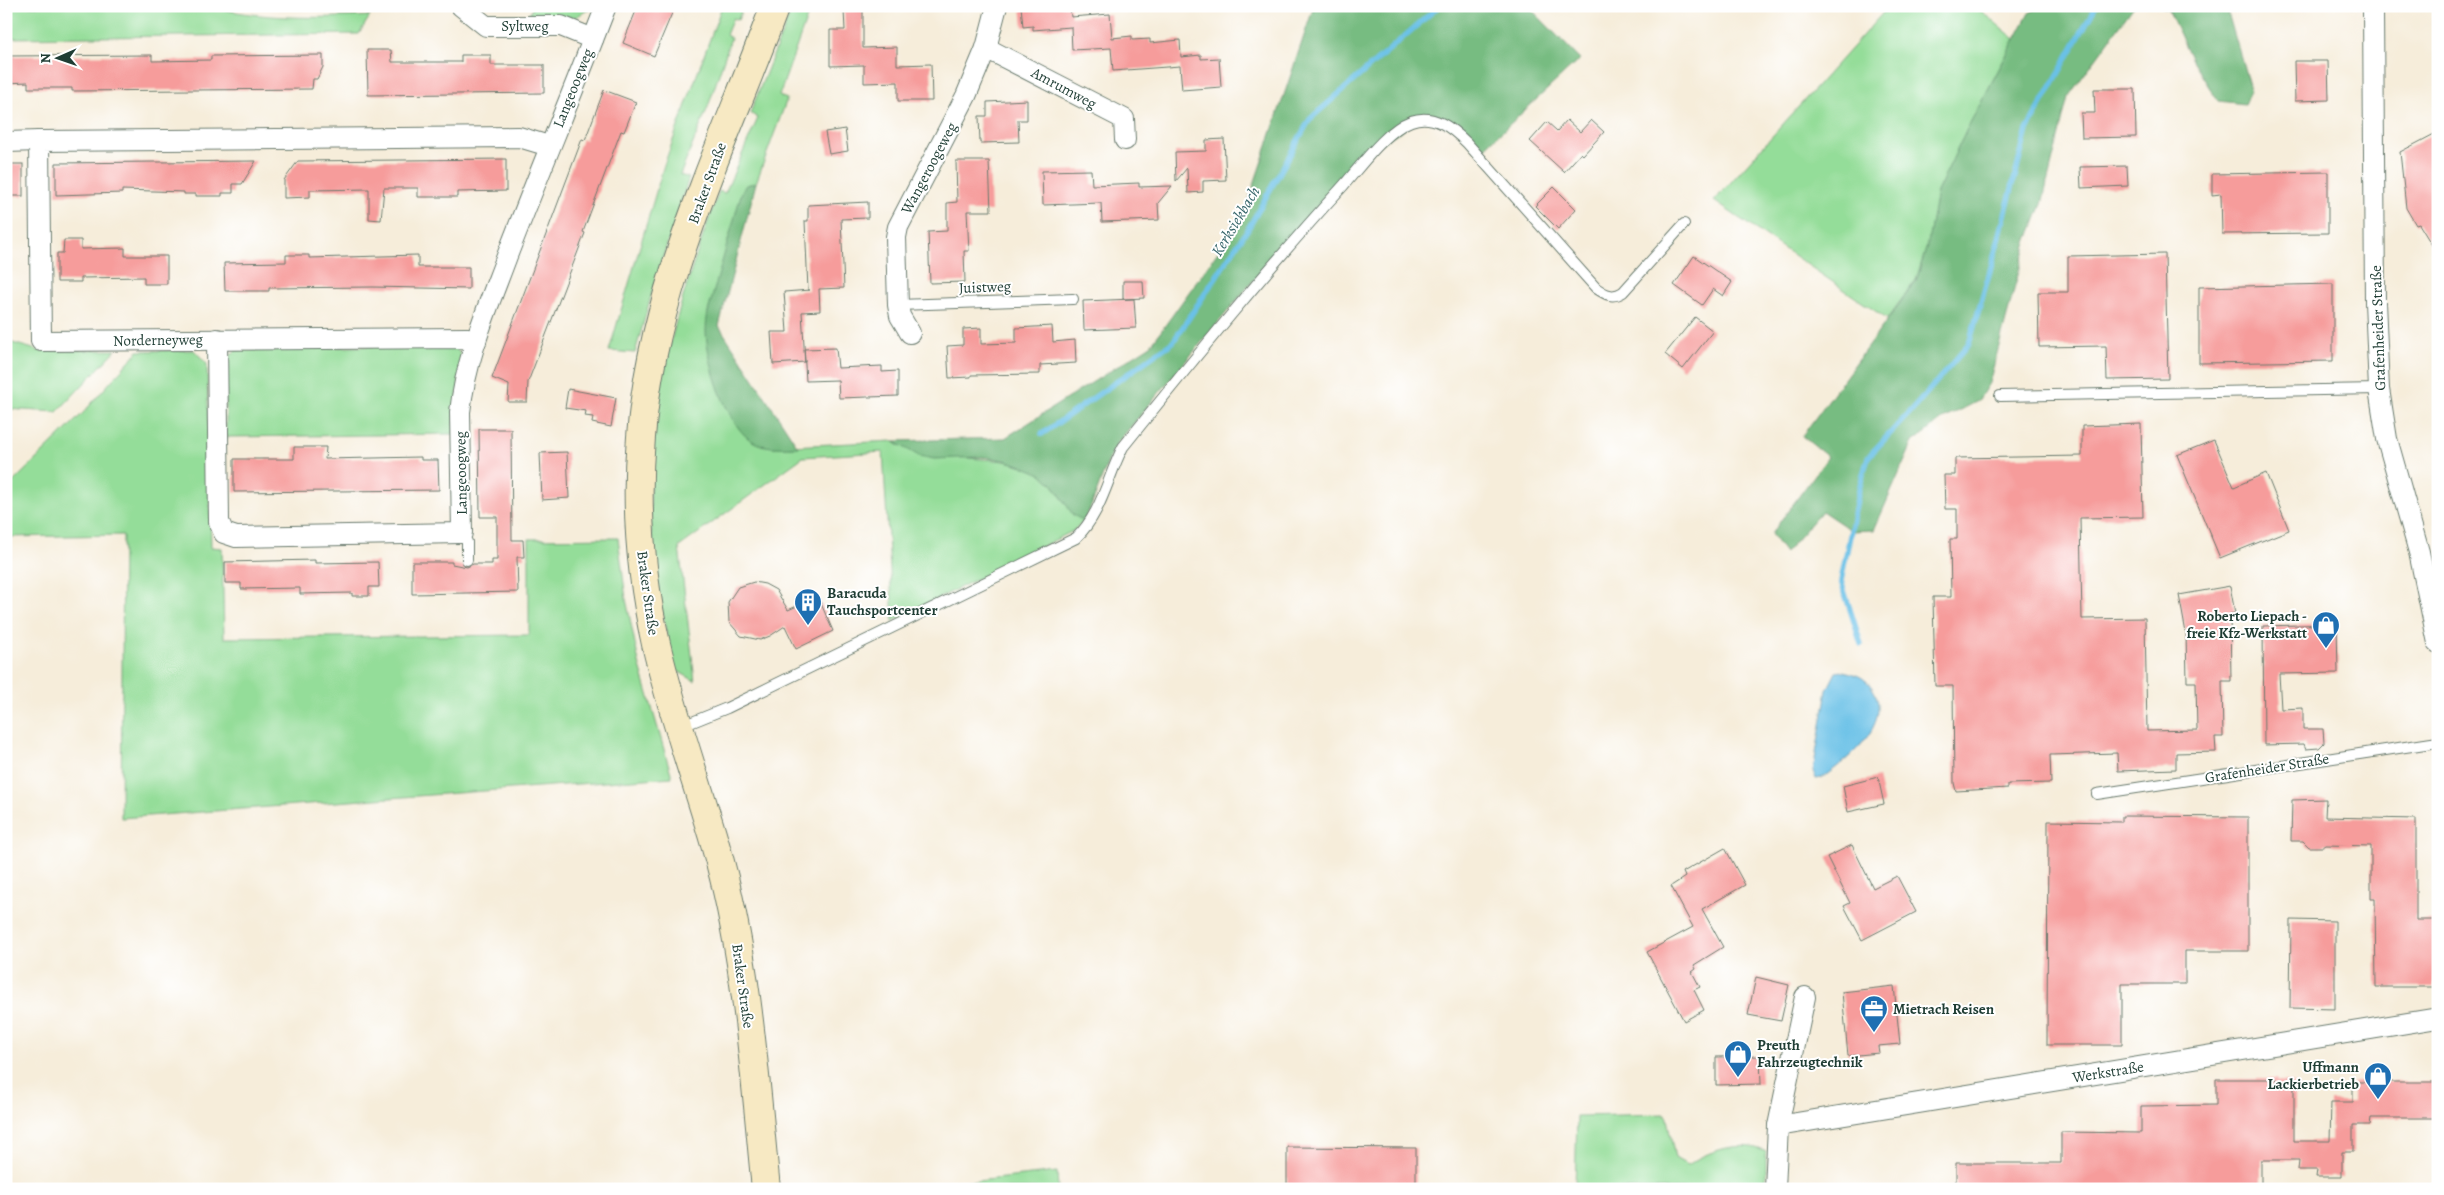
<svg xmlns="http://www.w3.org/2000/svg" width="2444" height="1195" viewBox="0 0 2444 1195" font-family="Alegreya,serif">
  <rect width="100%" height="100%" fill="#fff"/>
  <filter id="ink" filterUnits="userSpaceOnUse"><feTurbulence type="fractalNoise" baseFrequency=".02" numOctaves="2"/><feDisplacementMap in="SourceGraphic" scale="10" xChannelSelector="R" yChannelSelector="G"/><feConvolveMatrix kernelMatrix="1 2 1 2 8 2 1 2 1" color-interpolation-filters="sRGB"/></filter>
  <filter id="wash" filterUnits="userSpaceOnUse"><feTurbulence type="fractalNoise" baseFrequency=".0096" numOctaves="4" result="noise"/><feDisplacementMap in="SourceGraphic" scale="20" xChannelSelector="R" yChannelSelector="G"/><feGaussianBlur stdDeviation="1.12" result="paint"/><feColorMatrix in="noise" values="0 0 0 0 0 0 0 0 0 0 0 0 0 0 0 0 0 1.4 0 .05"/><feComposite in="paint" operator="in"/></filter>
  <g filter="url(#wash)">
    <rect width="100%" height="100%" fill="#f6edda"/>
    <g fill="#94dd99" stroke="#5a8d66">
      <path d="M6 6H209C261 20 316 18 370 16L359 34 6 38Z"/>
      <polygon points="533,6 594,6 576,17 528,18"/>
      <polygon points="722,6 743,6 738,20 733,18 726,35 731,38 708,107 680,175 689,178 657,275 635,353 609,351 664,165"/>
      <path d="M793 6H811L779 96 787 99 756 183 746 185 708 312 771 447 893 441 898 445C919 449 939 453 959 457 988 461 1014 457 1041 474 1060 486 1064 510 1084 521L1073 531 893 621 883 452 803 457 679 547 695 681 674 669C666 631 657 592 653 554 641 420 674 314 719 191L725 193 758 118 750 113Z"/>
      <polygon points="1889,6 1975,6 2015,39 1969,125 1937,192 1928,243 1916,280 1887,319 1714,201"/>
      <polygon points="6,341 40,351 116,350 57,412 6,409"/>
      <polygon points="454,344 461,356 454,434 226,437 226,371 228,358 236,350"/>
      <polygon points="194,350 207,364 211,547 222,548 224,638 529,635 529,539 618,538 626,599 639,663 672,777 121,818 123,535 6,537 6,489 83,413 138,351"/>
      <path d="M1666 1114 1675 1158 1687 1165C1708 1151 1742 1139 1766 1152V1189H1575L1577 1116Z"/>
      <polygon points="1057,1172 1058,1189 924,1189 924,1187"/>
    </g>
    <g fill="#77bc81" stroke="#4b7c5a">
      <path d="M1314 6H1531L1530 8 1580 59 1481 151 1453 122 1427 114 1368 152 1284 244 1118 442C1103 467 1098 495 1084 521L1073 515 1054 486 1041 474 1022 466 1004 460 982 457 934 459 919 456 893 441 1005 438 1151 345 1243 217Z"/>
      <polygon points="2042,6 2134,6 2068,97 2042,204 2026,245 1989,383 1978,401 1941,420 1913,442 1874,530 1852,531 1822,511 1785,553 1771,534 1828,457 1802,436 1916,281 1928,243 1937,192 1969,125 2029,13"/>
      <polygon points="2160,6 2226,6 2251,92 2245,104 2218,101 2192,60 2168,9"/>
      <path d="M756 183 719 326 798 447C784 447 769 449 756 443 727 431 707 361 706 331 706 325 707 318 708 312L742 191 746 185Z"/>
    </g>
    <path fill="#6ac1e7" stroke="#447f8e" d="M1843 671C1857 674 1867 678 1874 691 1892 726 1847 760 1822 778L1816 779 1813 771 1827 690 1836 672Z"/>
    <g fill="none" stroke-linecap="round" stroke-linejoin="round">
      <g stroke="#6ac1e7" stroke-width="5.5">
        <polyline points="1042,434 1173,342 1249,227 1310,119 1439,6"/>
        <polyline points="1861,644 1841,581 1859,489 1868,457 1912,410 1969,344 1997,246 2027,130 2096,6"/>
      </g>
    </g>
    <g id="blocks">
      <g fill="#f69c9b">
        <polygon points="638,6 675,6 654,56 623,43"/>
        <polygon points="1021,6 1070,6 1071,17 1110,14 1112,38 1132,36 1132,40 1150,39 1150,43 1180,40 1181,57 1201,55 1201,59 1219,58 1221,87 1182,90 1180,66 1113,71 1111,48 1072,50 1071,27 1033,30 1033,26 1023,27"/>
        <polygon points="863,10 863,48 897,47 897,65 931,64 932,101 898,101 898,82 864,83 864,65 830,66 830,30 845,30 844,11"/>
        <polygon points="367,50 391,50 392,62 461,62 461,55 491,55 491,65 544,65 544,93 368,95"/>
        <polygon points="152,55 152,61 211,60 211,56 323,55 323,67 317,79 313,79 312,89 72,91 72,88 28,88 28,82 6,83 6,56"/>
        <polygon points="2294,61 2328,61 2329,100 2295,101"/>
        <polygon points="2094,89 2135,89 2136,137 2082,138 2081,113 2095,113"/>
        <polygon points="604,90 636,102 624,132 621,131 583,232 585,233 528,382 527,402 508,402 509,385 492,378 582,139 585,140"/>
        <polygon points="1027,100 1027,120 1018,120 1019,142 980,143 979,116 987,116 987,102"/>
        <polygon points="1567,120 1580,132 1591,120 1604,132 1583,155 1581,153 1564,172 1530,141 1547,122 1557,131"/>
        <polygon points="845,129 848,151 829,154 825,132"/>
        <polygon points="2438,132 2438,255 2419,224 2416,225 2406,208 2400,152"/>
        <polygon points="1224,139 1226,180 1203,181 1203,192 1188,193 1187,168 1176,181 1175,152 1206,151 1206,140"/>
        <polygon points="506,159 506,191 457,192 457,197 418,197 418,188 384,188 381,220 369,219 369,189 310,190 310,197 284,198 284,180 298,161"/>
        <polygon points="256,161 242,184 233,184 233,193 222,193 222,196 196,196 196,194 184,194 184,192 122,190 122,193 56,195 56,163"/>
        <polygon points="956,161 989,161 991,211 967,211 969,251 964,251 965,282 930,283 928,232 947,231 947,203 957,202"/>
        <rect x="6" y="164" width="17" height="32"/>
        <polygon points="2127,166 2128,186 2081,188 2080,167"/>
        <polygon points="1091,170 1092,185 1139,183 1139,187 1172,186 1158,203 1159,220 1102,222 1101,203 1043,205 1042,171"/>
        <polygon points="2328,172 2328,233 2222,234 2221,194 2212,195 2212,174"/>
        <polygon points="1554,187 1576,209 1558,229 1535,206"/>
        <polygon points="868,202 868,218 841,219 844,288 819,289 820,311 802,312 805,362 773,364 771,332 787,332 784,292 810,290 808,290 805,221 808,221 808,205"/>
        <polygon points="64,240 81,240 81,249 125,248 125,256 167,256 167,284 144,284 144,277 81,278 81,282 57,282 57,253 63,253"/>
        <polygon points="2165,254 2168,379 2107,380 2106,346 2039,347 2038,292 2068,292 2068,256"/>
        <polygon points="286,255 309,255 309,258 418,255 418,267 469,267 469,289 373,287 269,288 269,291 225,291 224,263 286,262"/>
        <polygon points="1694,256 1732,282 1723,296 1713,289 1702,305 1674,285"/>
        <polygon points="1123,281 1143,281 1144,298 1123,299"/>
        <polygon points="2333,284 2333,361 2199,363 2199,287"/>
        <polygon points="1134,299 1136,328 1084,330 1083,301"/>
        <polygon points="1695,317 1713,331 1683,369 1665,354"/>
        <polygon points="1052,326 1053,342 1075,340 1076,363 1040,365 1040,374 971,375 971,377 949,378 947,346 963,345 963,329 981,328 981,344 1016,343 1016,328"/>
        <polygon points="836,348 838,368 882,366 882,372 898,371 898,396 839,398 838,380 806,381 804,349"/>
        <polygon points="568,389 616,398 611,427 592,423 593,417 585,416 586,411 565,408"/>
        <polygon points="2141,424 2143,517 2080,518 2082,619 2145,618 2147,731 2197,730 2196,682 2187,682 2186,633 2179,595 2230,586 2235,613 2230,614 2231,681 2222,681 2223,737 2215,737 2216,752 2176,753 2176,769 2118,771 2117,753 2050,755 2051,783 2008,784 2008,788 1956,791 1954,783 1953,686 1935,686 1933,597 1951,597 1950,539 1957,539 1957,509 1945,509 1944,475 1955,475 1955,458 2082,456 2082,426"/>
        <polygon points="479,429 511,429 512,540 523,540 524,557 517,557 518,592 412,594 412,562 452,562 452,564 467,567 473,564 492,564 492,560 497,560 497,517 480,517"/>
        <polygon points="2214,440 2234,487 2266,473 2289,530 2220,558 2177,455"/>
        <polygon points="294,447 326,447 325,459 421,457 421,460 438,460 439,490 234,492 234,459 294,459"/>
        <polygon points="567,452 569,498 542,500 540,453"/>
        <polygon points="315,560 315,563 378,562 379,587 369,587 369,596 352,596 352,593 300,594 300,588 241,589 241,583 225,583 225,562"/>
        <polygon points="754,582 765,584 776,590 788,610 818,597 833,631 796,649 785,626 770,636 760,640 741,636 729,622 728,602 738,587"/>
        <polygon points="2337,624 2338,673 2279,674 2281,709 2303,708 2303,729 2323,729 2324,743 2319,748 2306,749 2304,744 2264,745 2263,626"/>
        <polygon points="1878,777 1884,804 1848,812 1843,786"/>
        <polygon points="2326,799 2325,817 2416,819 2416,920 2435,920 2435,987 2376,987 2375,899 2371,899 2371,846 2326,845 2323,847 2309,847 2303,841 2291,841 2292,800"/>
        <polygon points="2122,816 2248,817 2248,951 2185,951 2185,984 2122,984 2122,1045 2047,1045 2048,821 2122,822"/>
        <polygon points="1852,845 1873,888 1897,876 1916,912 1862,940 1844,906 1850,903 1827,857"/>
        <polygon points="1725,848 1745,885 1702,909 1723,947 1694,965 1696,969 1692,972 1700,987 1694,990 1704,1010 1684,1021 1647,952 1693,927 1671,886 1685,877 1683,872"/>
        <polygon points="2291,920 2335,921 2335,1009 2290,1008"/>
        <polygon points="1756,977 1789,985 1781,1021 1748,1015"/>
        <polygon points="1894,986 1900,1044 1878,1046 1879,1053 1848,1056 1842,992"/>
        <polygon points="1760,1056 1761,1084 1716,1085 1716,1057"/>
        <polygon points="2216,1079 2277,1079 2277,1082 2294,1083 2294,1141 2330,1141 2331,1102 2353,1102 2353,1082 2438,1082 2438,1118 2371,1118 2370,1125 2353,1125 2353,1152 2342,1152 2342,1177 2316,1177 2317,1170 2298,1170 2299,1160 2261,1160 2261,1189 1956,1189 1956,1163 2061,1163 2061,1132 2141,1133 2141,1106 2216,1105"/>
        <polygon points="1287,1147 1416,1148 1416,1189 1287,1189"/>
      </g>
    </g>
  </g>
  <g filter="url(#ink)">
    <use href="#blocks" fill-opacity="0" stroke="#6a7b6e" stroke-width="1"/>
    <g fill="none" stroke-linecap="round" stroke-linejoin="round">
      <g stroke="#6a7b6e" stroke-width="12">
        <g id="service">
          <polyline points="898,305 1073,299"/>
          <polyline points="2000,396 2379,389"/>
          <polyline points="462,533 467,542 467,560"/>
          <path d="M680 727 727 708 1076 538C1102 513 1107 478 1123 447 1194 359 1266 270 1343 186 1360 167 1386 130 1411 121 1434 113 1452 128 1467 143L1596 288C1605 294 1612 299 1623 292L1684 224"/>
          <polyline points="2097,794 2438,742"/>
        </g>
      </g>
      <g stroke="#6a7b6e" stroke-width="22">
        <g id="minor">
          <polyline points="461,6 486,26 561,26 593,39"/>
          <polyline points="2373,6 2375,302 2379,389 2387,439 2419,552 2438,643"/>
          <polyline points="986,48 1124,119 1125,140"/>
          <polyline points="6,142 39,141"/>
          <polyline points="910,333 900,316 898,305 896,237 898,227 966,96 986,48 997,6"/>
          <path d="M217 339 219 522 224 533 236 537 462 533 460 412C466 357 488 307 507 256 539 173 574 90 606 6"/>
          <polyline points="476,341 468,338 41,341 39,141 519,137 549,146"/>
          <polyline points="1778,1126 2438,1018"/>
          <polyline points="1775,1189 1778,1126 1805,997"/>
        </g>
      </g>
      <g stroke="#6a7b6e" stroke-width="30">
        <path id="secondary" d="M766 1189C755 1079 748 968 720 862 700 789 673 718 656 644 641 577 635 506 641 437 652 285 723 147 775 6"/>
      </g>
      <use href="#service" stroke="#fff" stroke-width="10"/>
      <use href="#minor" stroke="#fff" stroke-width="20"/>
      <use href="#secondary" stroke="#f7e9c3" stroke-width="28"/>
    </g>
  </g>
  <defs>
    <g id="building-pin" transform="scale(1.4375)"><path d="M0 17L-7.5 6A9.5 9.5 0 1 1 7.5 6Z" fill="#1f6fb2" stroke="#fff"/><path d="M-4-6H4V6H1V3H-1V6H-4ZM-2.5-4.3h1.7v1.8h-1.7ZM.8-4.3h1.7v1.8H.8ZM-2.5-1h1.7V.8h-1.7ZM.8-1h1.7V.8H.8Z" fill="#fff"/></g>
    <g id="shop-pin" transform="scale(1.4375)"><path d="M0 17L-7.5 6A9.5 9.5 0 1 1 7.5 6Z" fill="#1f6fb2" stroke="#fff"/><path d="M-5-2.5h2.3a2.7 3.5 0 0 1 5.4 0H5L5.5 6h-11ZM-1.5-2.5h3a1.5 2.3 0 0 0-3 0Z" fill="#fff"/></g>
    <g id="office-pin" transform="scale(1.4375)"><path d="M0 17L-7.5 6A9.5 9.5 0 1 1 7.5 6Z" fill="#1f6fb2" stroke="#fff"/><path d="M-6-3h4V-5.5h4V-3h4V5H-6ZM-1-4.5V-3h2v-1.5ZM-6 0V1H6V0Z" fill="#fff"/></g>
  </defs>
  <g fill-rule="evenodd">
    <use href="#building-pin" x="808" y="602"/>
    <use href="#shop-pin" x="2326" y="625"/>
    <use href="#office-pin" x="1874" y="1009"/>
    <use href="#shop-pin" x="1738" y="1054"/>
    <use href="#shop-pin" x="2378" y="1076"/>
  </g>
  <g text-anchor="middle" stroke-width="4" stroke-linejoin="round" paint-order="stroke">
    <g font-size="15" fill="#1f3d34" stroke="#fff">
      <text x="525" y="31">Syltweg</text>
      <text transform="translate(573 88) rotate(-68)" y="5">Langeoogweg</text>
      <text transform="translate(1064 88) rotate(28)" y="5">Amrumweg</text>
      <text transform="translate(929 168) rotate(-62)" y="5">Wangeroogeweg</text>
      <text transform="translate(707 183) rotate(-70)" y="5">Braker Straße</text>
      <text transform="translate(985 287) rotate(-2)" y="5">Juistweg</text>
      <text transform="translate(2378 328) rotate(-92)" y="5">Grafenheider Straße</text>
      <text transform="translate(158 340) rotate(-1)" y="5">Norderneyweg</text>
      <text transform="translate(461 473) rotate(-91)" y="5">Langeoogweg</text>
      <text transform="translate(648 593) rotate(82)" y="5">Braker Straße</text>
      <text transform="translate(2267 768) rotate(-9)" y="5">Grafenheider Straße</text>
      <text transform="translate(743 986) rotate(82)" y="5">Braker Straße</text>
      <text transform="translate(2108 1072) rotate(-9)" y="5">Werkstraße</text>
    </g>
    <g font-size="15" font-weight="bold" fill="#1f3d34" stroke="#fff" text-anchor="start">
      <text x="827" y="598">Baracuda<tspan x="827" dy="17">Tauchsportcenter</tspan></text>
      <text x="2307" y="621" text-anchor="end">Roberto Liepach -<tspan x="2307" dy="17">freie Kfz-Werkstatt</tspan></text>
      <text x="1893" y="1014">Mietrach Reisen</text>
      <text x="1757" y="1050">Preuth<tspan x="1757" dy="17">Fahrzeugtechnik</tspan></text>
      <text x="2359" y="1072" text-anchor="end">Uffmann<tspan x="2359" dy="17">Lackierbetrieb</tspan></text>
    </g>
    <g font-size="16" font-style="italic" fill="#36656a" stroke="#fff">
      <text transform="translate(1235 221) rotate(-59)" y="6">Kerksiekbach</text>
    </g>
  </g>
  <rect width="2444" height="1195" fill="none" stroke="#fff" stroke-width="25"/>
  <g transform="translate(58 58) rotate(268)" stroke="#ffffff" stroke-width="4" paint-order="stroke">
  <path d="M0-4L9 19L0 12L-9 19Z" fill="#1f3d34"/>
  <text y="-8" font-size="14" font-weight="bold" text-anchor="middle" fill="#1f3d34">N</text>
  </g>
</svg>
